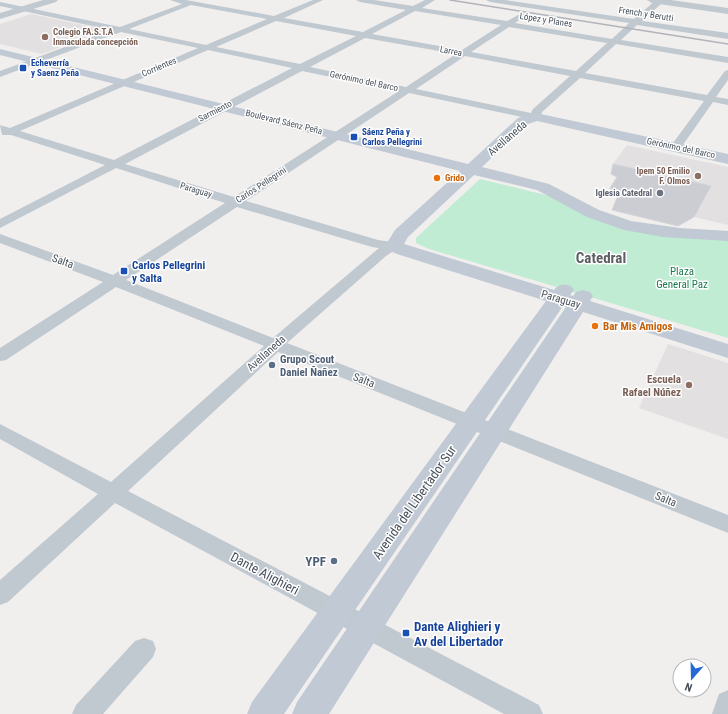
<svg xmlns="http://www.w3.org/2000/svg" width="728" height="714" viewBox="0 0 728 714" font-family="'Roboto Condensed',sans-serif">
  <rect width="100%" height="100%" fill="#f1efee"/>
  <g fill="#e2e0e0">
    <polygon points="31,14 107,30 42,54 0,44 0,24"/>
    <polygon points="627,145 728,167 728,225 694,217 711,186 613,164"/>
    <polygon points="668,344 728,363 728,439 639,408"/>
  </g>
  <polygon fill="#bfecd3" points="480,179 566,200 599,216 728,239 728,338 429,249 416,243 416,238"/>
  <polygon fill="#cccdd3" stroke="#d3d4da" points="613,164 711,186 694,217 678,226 612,210 617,198 610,188 617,177 611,174"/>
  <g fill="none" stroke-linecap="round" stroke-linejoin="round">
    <g fill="#c0c8d0" fill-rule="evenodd">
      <path d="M170 0H186L274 16 313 0H323L284 18 363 32 406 10 360 2 356 0H374L413 6 425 0H435L422 8 507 21 522 13 526 15 515 23 612 39 629 23 490 2 486 0H505L634 19 656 0H662V3L642 21 728 33V39L637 25 621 40 728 57V63L616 44 585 73 707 95 725 71 728 70V80L716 97 728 99V105L713 102 680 149H672L670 147 704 101 580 78 542 112 540 119 536 120 409 93 246 201 378 240 399 243 401 246 386 256 287 343 728 515V533L278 352 128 491 539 705 543 714H504L115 503 8 602 0 605V580L98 494 0 439V424L111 482 264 346 116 287 6 360 0 361V348L103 282 0 243V234L113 275 225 203 116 168 0 228V219L105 165 11 135H2L0 125 10 128 198 48 121 32 0 77V71L111 30 0 6V2L120 27 182 4ZM191 5 267 19 206 45 129 29ZM415 11 501 25 462 50 372 34ZM276 21 356 36 300 64 216 47ZM509 27 607 43 576 71 471 52ZM365 38 456 54 406 87 310 67ZM208 50 292 68 114 160 20 131ZM465 56 570 76 533 109 531 113 416 89ZM302 71 399 91 234 197 125 164ZM237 207 372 247 379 248 273 338 126 280Z"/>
      <polygon points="144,638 153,641 156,649 153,657 103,714 72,714 76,705 135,641"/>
      <polygon points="728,690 728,714 712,714 719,694"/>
    </g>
    <g fill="#c0c8d0" fill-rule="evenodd">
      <polygon points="43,0 58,0 56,2 0,19 0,13"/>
      <polygon points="647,0 671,0 728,8 728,14 652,3"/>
    </g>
    <path fill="#c0c9d4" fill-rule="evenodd" d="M0 49 468 164 518 118 536 113 728 154V164L537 121 528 124 482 167 549 184 599 210 631 221 680 228 728 231V241L663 237 624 230 587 217 537 190 474 175 408 237 404 244 554 290C559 284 563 284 571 286L574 290 570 295 573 296 576 292 583 290 590 292 593 296 590 301 728 344V358L583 312 329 714H292L297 702 566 307 563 306 284 714H247L252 702 546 301 397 254 388 250 385 246 395 230 460 171 0 55Z"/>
    <polyline stroke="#b1b3b8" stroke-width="1.5" points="450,0 728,44"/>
  </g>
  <g fill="#8d6e63" stroke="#fff" stroke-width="1.5">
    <circle cx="45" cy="37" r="4"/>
    <circle cx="698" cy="176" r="4"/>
    <circle cx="689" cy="385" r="4"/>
  </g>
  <g fill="#1a4fb4" stroke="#fff" stroke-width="1.5">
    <rect x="19" y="64" width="8" height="8" rx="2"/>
    <rect x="350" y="133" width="8" height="8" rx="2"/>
    <rect x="120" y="267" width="8" height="8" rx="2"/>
    <rect x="402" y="629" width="8" height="8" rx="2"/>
  </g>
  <g fill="#e8710a" stroke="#fff" stroke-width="1.5">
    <circle cx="437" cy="178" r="4"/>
    <circle cx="595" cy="326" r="4"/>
  </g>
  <circle fill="#6b7280" stroke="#fff" stroke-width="1.5" cx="660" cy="193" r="4"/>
  <g fill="#5c6f8a" stroke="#fff" stroke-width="1.5">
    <circle cx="272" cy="365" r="4"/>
    <circle cx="334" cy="561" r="4"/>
  </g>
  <g text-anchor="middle" stroke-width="3" stroke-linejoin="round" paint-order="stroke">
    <g font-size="9" fill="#48515b" stroke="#fff">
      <text transform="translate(646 14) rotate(9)" y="3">French y Berutti</text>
      <text transform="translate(546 20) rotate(9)" y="3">López y Planes</text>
      <text transform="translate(451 51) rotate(10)" y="3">Larrea</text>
      <text transform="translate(159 67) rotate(-23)" y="3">Corrientes</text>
      <text transform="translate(364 81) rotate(12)" y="3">Gerónimo del Barco</text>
      <text transform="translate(215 111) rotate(-27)" y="3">Sarmiento</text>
      <text transform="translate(284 122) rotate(14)" y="3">Boulevard Sáenz Peña</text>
      <text transform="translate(681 148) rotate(12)" y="3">Gerónimo del Barco</text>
      <text transform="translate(261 185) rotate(-33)" y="3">Carlos Pellegrini</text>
      <text transform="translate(196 190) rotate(17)" y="3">Paraguay</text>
    </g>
    <g font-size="9" font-weight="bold" fill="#785e54" stroke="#fff" text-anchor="start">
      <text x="53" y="35">Colegio FA.S.T.A<tspan x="53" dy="10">Inmaculada concepción</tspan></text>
      <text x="690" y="174" text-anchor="end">Ipem 50 Emilio<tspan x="690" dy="10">F. Olmos</tspan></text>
    </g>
    <g font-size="9" font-weight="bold" fill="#164399" stroke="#fff" text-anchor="start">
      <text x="31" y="66">Echeverría<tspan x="31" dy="10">y Saenz Peña</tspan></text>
      <text x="362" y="135">Sáenz Peña y<tspan x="362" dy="10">Carlos Pellegrini</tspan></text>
    </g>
    <g font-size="9" font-weight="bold" fill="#c56008" stroke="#fff" text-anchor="start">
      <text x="445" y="181">Grido</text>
    </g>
    <g font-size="9" font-weight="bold" fill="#5b616d" stroke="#fff" text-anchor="end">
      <text x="652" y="196">Iglesia Catedral</text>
    </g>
    <g font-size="11" fill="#48515b" stroke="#fff">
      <text transform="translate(507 138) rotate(-41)" y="4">Avellaneda</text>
      <text transform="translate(63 261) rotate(20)" y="4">Salta</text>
      <text transform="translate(561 299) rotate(17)" y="4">Paraguay</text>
      <text transform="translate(266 353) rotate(-42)" y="4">Avellaneda</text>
      <text transform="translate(364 380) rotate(21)" y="4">Salta</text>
      <text transform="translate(666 499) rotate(22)" y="4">Salta</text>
    </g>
    <g font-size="11" font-weight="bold" fill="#164399" stroke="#fff" text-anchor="start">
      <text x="132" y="269">Carlos Pellegrini<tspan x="132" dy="13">y Salta</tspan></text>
    </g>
    <g font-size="11" fill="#1c784e" stroke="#fff">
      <text x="682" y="275">Plaza<tspan x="682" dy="13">General Paz</tspan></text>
    </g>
    <g font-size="11" font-weight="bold" fill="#c56008" stroke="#fff" text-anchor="start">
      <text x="603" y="330">Bar Mis Amigos</text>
    </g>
    <g font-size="11" font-weight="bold" fill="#4e5e75" stroke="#fff" text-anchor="start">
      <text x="280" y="363">Grupo Scout<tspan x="280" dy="13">Daniel Ñañez</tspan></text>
    </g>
    <g font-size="11" font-weight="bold" fill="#785e54" stroke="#fff" text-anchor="end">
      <text x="681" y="383">Escuela<tspan x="681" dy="13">Rafael Núñez</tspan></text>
    </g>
    <g font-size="13" fill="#48515b" stroke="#fff">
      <text transform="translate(414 502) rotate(-55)" y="5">Avenida del Libertador Sur</text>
      <text transform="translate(265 573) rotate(28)" y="5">Dante Alighieri</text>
    </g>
    <g font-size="13" font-weight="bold" fill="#4e5e75" stroke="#fff" text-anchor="end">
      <text x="326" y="566">YPF</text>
    </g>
    <g font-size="13" font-weight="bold" fill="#164399" stroke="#fff" text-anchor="start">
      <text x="414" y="631">Dante Alighieri y<tspan x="414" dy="15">Av del Libertador</tspan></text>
    </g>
    <g font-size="15" font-weight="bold" fill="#5b5e63" stroke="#fff">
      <text x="601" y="263">Catedral</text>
    </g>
  </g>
  <g transform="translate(692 678) rotate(200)"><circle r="19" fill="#ffffff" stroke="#b6b9bd"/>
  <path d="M0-3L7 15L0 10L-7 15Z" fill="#2469d6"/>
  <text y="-6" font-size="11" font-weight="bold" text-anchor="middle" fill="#48515b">N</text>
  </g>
</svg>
